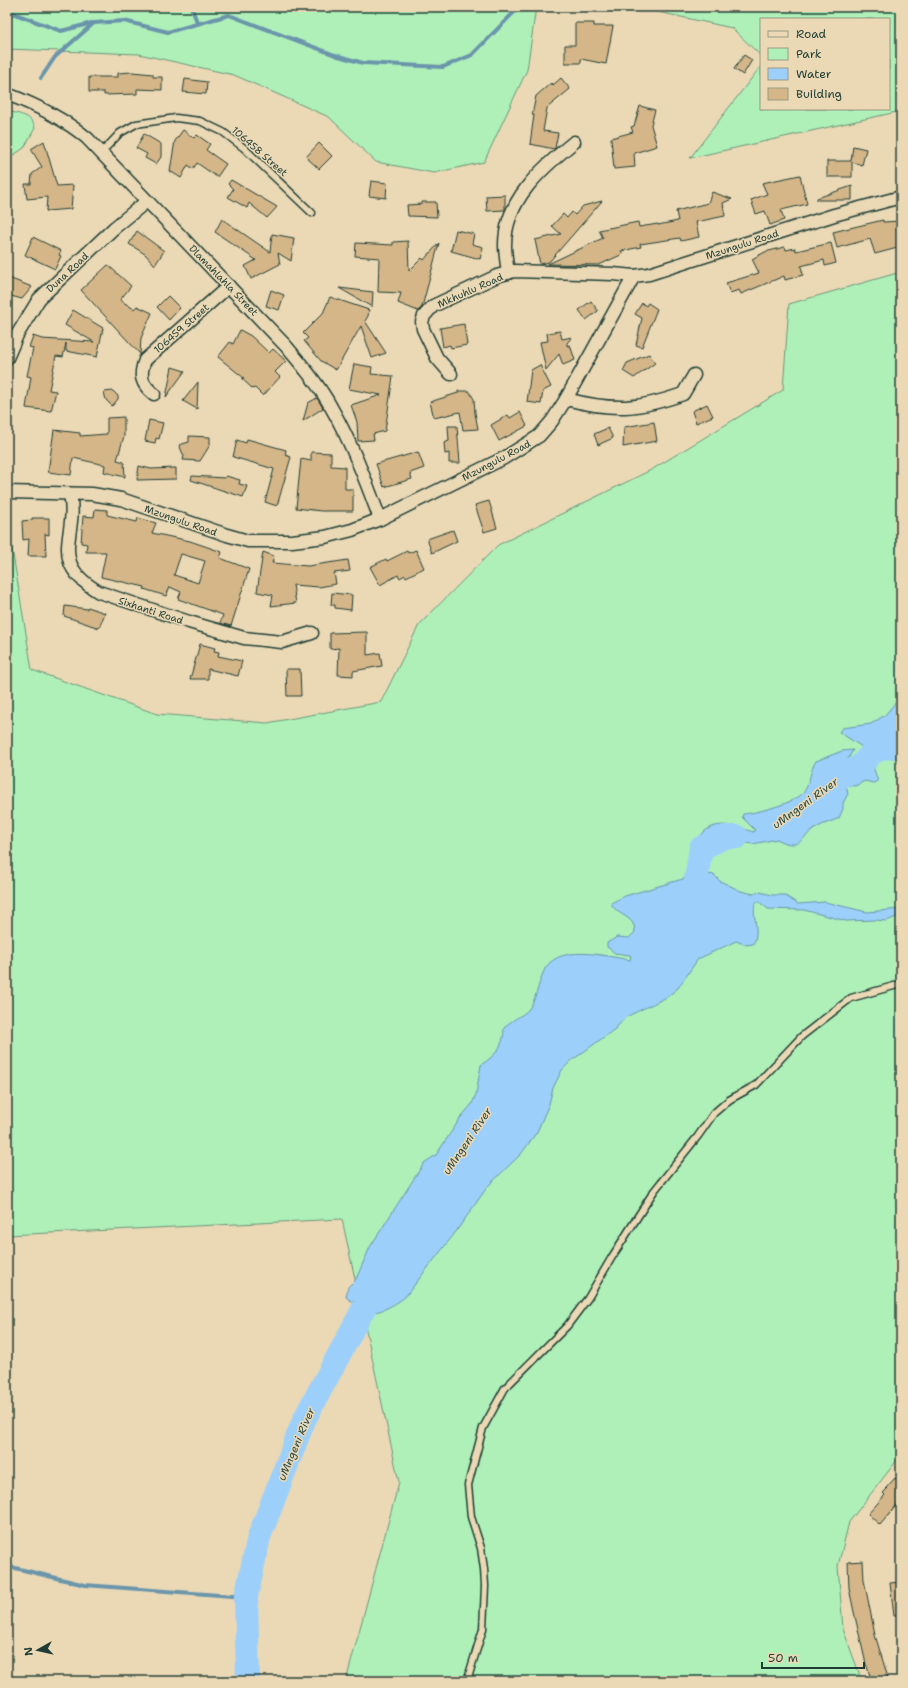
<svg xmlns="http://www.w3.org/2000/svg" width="908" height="1688" viewBox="0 0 908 1688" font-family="'Shantell Sans',sans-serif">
  <rect width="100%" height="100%" fill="#ebd9b6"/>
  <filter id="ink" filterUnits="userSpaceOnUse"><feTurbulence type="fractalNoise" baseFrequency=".025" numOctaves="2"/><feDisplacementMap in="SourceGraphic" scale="8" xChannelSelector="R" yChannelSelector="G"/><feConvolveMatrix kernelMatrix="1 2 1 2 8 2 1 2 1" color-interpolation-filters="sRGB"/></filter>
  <g filter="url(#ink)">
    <g fill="#aff0b9" stroke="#679676">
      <polygon points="7,7 536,7 527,70 484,162 434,173 376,162 329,117 234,75 139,54 7,49"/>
      <polygon points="635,7 901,7 901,111 690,158 761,66 761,109 889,109 889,19 761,19 761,56 732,28"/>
      <path d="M7 111C19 114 32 115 35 128L24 148 12 156 7 167Z"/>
      <polygon points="901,272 901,1455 849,1522 838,1566 843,1629 862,1681 346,1681 399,1482 342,1219 7,1235 7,518 32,670 157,714 267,723 381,702 419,625 498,545 651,470 783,390 789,304"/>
    </g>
    <g fill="#9cd0fa" stroke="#6a95ab">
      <polygon points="901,696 901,756 886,753 876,756 839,732 842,728 871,724 885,715"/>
      <path d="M853 750 848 759C856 764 864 758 871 761L878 781 873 783 865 781 855 786 846 785 848 794 843 803V809L839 818C832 822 824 823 818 827 800 837 801 852 777 839L753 844 727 840 716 846H706L701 841V835C716 818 736 827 754 832L755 830 742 817 743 814C756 813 796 803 804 792 810 783 810 770 816 761L842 751Z"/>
      <path d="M708 874 714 875 720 881 741 891 753 894 760 892 772 895H784L798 904 825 902 867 912 901 909V915L887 921 875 920 846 921 804 910 768 909 758 901C748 907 762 930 753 944L746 945 736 941 698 959 678 988 667 997 626 1017 615 1029 571 1061 562 1070 553 1088 549 1104 537 1132 521 1154 488 1186 455 1233 405 1297C399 1302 378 1315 371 1311 367 1309 364 1305 360 1304 354 1301 351 1302 346 1297L348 1287 356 1279 370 1247 424 1163 436 1155 461 1117 472 1104 476 1094 481 1065C496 1055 504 1046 504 1028 510 1020 521 1017 528 1010 535 1003 539 982 543 973 555 942 605 956 630 960L631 956 629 955 615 953 607 947V943L617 937 629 938 635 932C635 915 617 917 611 903L625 896 686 878 702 877Z"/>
    </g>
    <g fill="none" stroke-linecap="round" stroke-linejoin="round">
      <g stroke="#6a95ab" stroke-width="4">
        <polyline points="191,7 198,24"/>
        <polyline points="7,11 61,31 92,23"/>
        <polyline points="41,78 55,57 94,23 124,21 168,32 229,15 335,55 363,63 443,67 472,55 519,7"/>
        <polyline points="7,1566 85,1585 246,1597"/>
      </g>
      <g stroke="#9cd0fa" stroke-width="24">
        <polyline points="839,778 860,766 872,753 882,748 901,746"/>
        <polyline points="691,910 701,848 725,837 737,837"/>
        <polyline points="248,1681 246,1597 259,1537 304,1420 380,1278"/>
      </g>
    </g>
    <g fill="#d5b689" stroke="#1f3d34" fill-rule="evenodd">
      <polygon points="575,23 594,23 594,26 613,26 606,64 581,59 581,63 565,63 565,45 575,45"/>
      <polygon points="744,55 752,60 743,75 734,69"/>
      <polygon points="132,72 153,74 153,77 162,77 162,90 137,89 137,94 104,95 104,92 89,92 89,77 118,77 118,73"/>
      <polygon points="561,78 570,89 547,108 543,131 558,133 555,148 554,149 530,144 534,115 532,115 536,96 551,83 553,85"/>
      <polygon points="185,79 207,82 206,94 183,92"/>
      <polygon points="640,106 655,110 651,125 657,146 634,153 635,167 614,169 611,138 633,132 631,127 634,126"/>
      <polygon points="183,130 194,138 197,135 210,144 206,150 226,164 217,177 197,163 193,169 188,165 181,178 170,171 175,141"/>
      <polygon points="144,134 161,144 161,157 156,164 145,158 147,154 136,148"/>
      <polygon points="44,141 57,186 73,185 71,209 46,211 47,197 27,199 25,184 31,184 32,174 42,167 31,149"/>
      <polygon points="319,143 332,156 319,169 306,157"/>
      <polygon points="853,146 866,149 862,165 852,162 852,177 827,177 827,161 851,161"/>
      <polygon points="800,175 807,204 781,210 784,220 770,225 765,211 756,214 751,200 767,194 762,183"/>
      <polygon points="231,180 272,204 277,207 267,218 249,203 247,208 228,197 233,189 228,184"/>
      <polygon points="371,181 387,183 386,198 369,196"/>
      <polygon points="852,186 852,200 817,200 817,198"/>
      <polygon points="712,192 732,199 723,203 725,216 696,222 699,237 681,241 680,238 640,244 641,247 621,251 623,254 599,265 548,264 603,238 599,230 638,222 639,227 658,224 658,225 678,221 676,211 708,203"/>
      <polygon points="505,195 505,210 487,211 486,196"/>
      <polygon points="602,201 549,262 540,264 535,240 561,234 552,226 563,214 567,218 572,212 575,215 583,206"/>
      <polygon points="422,202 436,202 437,217 408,216 407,205 422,204"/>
      <polygon points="222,219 270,252 272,234 294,238 291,261 278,253 280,264 251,279 245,266 256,260 215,232"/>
      <polygon points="883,220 883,222 901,221 901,247 875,254 870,239 837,248 833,232"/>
      <polygon points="456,230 474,234 472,244 483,247 480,259 451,251"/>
      <polygon points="137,231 164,251 155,265 145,254 129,244"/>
      <polygon points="33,237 61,251 59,255 61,256 55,269 25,255"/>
      <polygon points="408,241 409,271 422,258 424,260 439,243 422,307 418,311 398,303 401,293 378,292 379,258 355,256 356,243 393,245 393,242"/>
      <polygon points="831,243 836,263 825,266 824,260 801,266 803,275 785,280 784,276 741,294 739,290 730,293 726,283 759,273 752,259 765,252 785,247 786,250 795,248 796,251"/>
      <polygon points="108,265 131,286 120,300 134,309 137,306 152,313 141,338 140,354 81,290"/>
      <polygon points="7,277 14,280 32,287 22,299 7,295"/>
      <polygon points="339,288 373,292 372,307"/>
      <polygon points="271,290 284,295 279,310 266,306"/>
      <polygon points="168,296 180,308 169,320 157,307"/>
      <polygon points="330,297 369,310 368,316 365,321 386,353 372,358 361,326 336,370 321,361 304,341 308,338 303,333 323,313"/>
      <polygon points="591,301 598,311 586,320 579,310"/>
      <polygon points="642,303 646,306 648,303 657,309 642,347 636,345 642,318 635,314"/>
      <polygon points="73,310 103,328 97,357 66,351 66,343 63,357 56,356 49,390 56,391 51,411 26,408 31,377 27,376 33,348 29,347 33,336 42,339 94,342 65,325"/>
      <polygon points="464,324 467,345 451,348 450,345 443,347 440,328"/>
      <polygon points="240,330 251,336 269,353 273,349 286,361 275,372 280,377 263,396 255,388 253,389 242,379 244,378 218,357 230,342 233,344"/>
      <polygon points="560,331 562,339 572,337 567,343 567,346 570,345 575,360 563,365 559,354 546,370 540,342 548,341 547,333"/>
      <polygon points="649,354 655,363 634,378 623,371 627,363"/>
      <polygon points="354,364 372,367 371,374 393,376 385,431 373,434 374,440 358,441 357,422 351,405 381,395 349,389"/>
      <polygon points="540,365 551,387 543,391 541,404 527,402 531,370"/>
      <polygon points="172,367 185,371 166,397"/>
      <polygon points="198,382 197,409 183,401"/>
      <polygon points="113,391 118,396 118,399 112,406 106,400 104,392"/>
      <polygon points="458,391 469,391 474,399 475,413 478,429 463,430 460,412 434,418 430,402 458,393"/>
      <polygon points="317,398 323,408 303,421 308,403"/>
      <polygon points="707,404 713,416 696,423 692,411"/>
      <polygon points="520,412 527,426 499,441 491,425 508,415 510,418"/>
      <polygon points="124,417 124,436 117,460 124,462 125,477 104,472 105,465 73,458 71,475 48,472 54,430 80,433 80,436 107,434 107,418"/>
      <polygon points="149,420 163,423 159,439 156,438 155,443 145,441"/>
      <polygon points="654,422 657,441 623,447 624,427"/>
      <polygon points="448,426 457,426 460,463 449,463 449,453 445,454 444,443 449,441"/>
      <polygon points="608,428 613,438 598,445 594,434"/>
      <polygon points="189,436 210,437 210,445 200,461 183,460 184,456 179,445 189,442"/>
      <polygon points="247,439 286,450 285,455 291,457 277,506 265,502 274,469 233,457 237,440 246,443"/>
      <polygon points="311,452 331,453 331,466 345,467 345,489 353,489 353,511 321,511 296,508 301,459 311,461"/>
      <polygon points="418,452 424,468 410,473 412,479 384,487 376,464"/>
      <polygon points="139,466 151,469 176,468 176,479 137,480"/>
      <polygon points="192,476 225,478 226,476 240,480 239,484 247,486 243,497 191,480"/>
      <polygon points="489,501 497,528 484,532 475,505"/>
      <path d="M95 509 107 510V515L137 522 138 518 156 523 152 533 190 541 222 552 220 558 249 569 231 626 220 623 223 615 178 599 181 592 170 587 166 596 144 589 145 587 101 577 106 552H86L87 544 81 543 83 516 94 517ZM181 554 205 561 198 583 174 575Z"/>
      <polygon points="32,518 49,518 49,535 45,534 46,556 28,556 29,539 23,540 22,521 32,520"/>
      <polygon points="453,530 457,541 432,553 427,539"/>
      <polygon points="416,550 424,568 406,577 405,575 400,578 398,575 380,585 370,567 386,559 387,561 407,551 408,553"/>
      <polygon points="263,552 274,556 272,563 308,566 348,560 350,571 334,573 336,584 319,587 293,585 296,603 271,606 273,595 257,592"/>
      <polygon points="332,593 352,595 351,610 335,608 335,605 331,605"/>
      <polygon points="65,606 87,609 88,607 105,613 99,628 64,616"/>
      <polygon points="367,632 367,655 380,653 382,666 353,671 353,676 338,675 339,648 330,649 330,633"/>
      <polygon points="200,644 215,648 214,651 219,652 218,656 242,661 238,676 208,669 208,679 190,679"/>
      <polygon points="286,669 300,669 301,696 287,696"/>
      <polygon points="895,1478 901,1483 901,1500 880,1525 868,1514 885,1495 883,1493 887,1489 886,1488"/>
      <polygon points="863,1561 864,1580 875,1635 889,1681 872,1681 866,1664 854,1612 849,1588 848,1562"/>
      <polygon points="901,1582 901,1616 894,1616 890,1583"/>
    </g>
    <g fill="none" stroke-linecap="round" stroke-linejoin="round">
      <g stroke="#1f3d34" stroke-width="9">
        <g id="service">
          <polyline points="101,153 120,133 136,124 176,118 200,121 223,132 244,148 312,213"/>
          <polyline points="467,1681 483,1629 485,1586 484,1569 481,1548 471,1517 468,1485 483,1428 505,1388 567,1326 588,1298 612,1257 654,1191 698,1136 714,1113 729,1100 756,1085 802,1036 851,998 901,984"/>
        </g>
      </g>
      <g stroke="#1f3d34" stroke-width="15">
        <g id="minor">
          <path d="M7 94C36 105 63 118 87 138L286 346C302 365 319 385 331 407 351 442 366 481 380 519"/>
          <path d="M508 273C507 264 505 254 505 245 505 200 542 168 574 142"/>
          <polyline points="7,358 17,335 39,299 114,228 147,201"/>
          <polyline points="451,374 437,358 423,329 422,322 424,316 433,306 497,276 514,271 613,274 634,276"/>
          <path d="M154 394C141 384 139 375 145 360L229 286"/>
          <path d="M566 399C612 411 638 410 683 394L694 375"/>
          <polyline points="7,492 92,494 121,499 227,535 248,541 292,541 325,537 352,530 380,519 504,458 539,436 552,421 566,399 634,276 649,274 834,215 901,197"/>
          <path d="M70 494C79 536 46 561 99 592L189 622 244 638 282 642 312 633"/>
        </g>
      </g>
      <use href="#service" stroke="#ebd9b6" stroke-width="6"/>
      <use href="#minor" stroke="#ebd9b6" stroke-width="12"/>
    </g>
  </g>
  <g text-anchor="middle" stroke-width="3" stroke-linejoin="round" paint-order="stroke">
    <g font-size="10" fill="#1f3d34" stroke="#ebd9b6">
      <text transform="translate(260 151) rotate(41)" y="4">106458 Street</text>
      <text transform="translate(742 244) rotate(-18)" y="4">Mzungulu Road</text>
      <text transform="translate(67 272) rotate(-43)" y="4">Duna Road</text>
      <text transform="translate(224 280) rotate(46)" y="4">Dlamahlahla Street</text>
      <text transform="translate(470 290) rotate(-24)" y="4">Mkhuhlu Road</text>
      <text transform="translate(181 328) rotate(-41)" y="4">106459 Street</text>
      <text transform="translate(496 460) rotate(-28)" y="4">Mzungulu Road</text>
      <text transform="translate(181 520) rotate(19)" y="4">Mzungulu Road</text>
      <text transform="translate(151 610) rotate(18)" y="4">Sixhanti Road</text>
    </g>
    <g font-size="11" font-style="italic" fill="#2c4c48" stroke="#ebd9b6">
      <text transform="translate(805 803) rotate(-36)" y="4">uMngeni River</text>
      <text transform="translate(467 1141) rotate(-56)" y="4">uMngeni River</text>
      <text transform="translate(296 1444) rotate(-67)" y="4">uMngeni River</text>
    </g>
  </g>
  <rect width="908" height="1688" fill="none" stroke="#ebd9b6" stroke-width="24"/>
  <rect x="12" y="12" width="884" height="1664" fill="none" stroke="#1f3d34" stroke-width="1.5" filter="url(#ink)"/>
  <rect x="760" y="18" width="130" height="92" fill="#ebd9b6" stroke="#999b82"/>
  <rect x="768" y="31" width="20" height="6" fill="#ebd9b6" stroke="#999b82"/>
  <text x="796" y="38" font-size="12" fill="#1f3d34">Road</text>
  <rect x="768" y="48" width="20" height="12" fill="#aff0b9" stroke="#999b82"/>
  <text x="796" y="58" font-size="12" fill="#1f3d34">Park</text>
  <rect x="768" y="68" width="20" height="12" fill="#9cd0fa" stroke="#999b82"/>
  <text x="796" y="78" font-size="12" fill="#1f3d34">Water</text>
  <rect x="768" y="88" width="20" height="12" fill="#d5b689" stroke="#999b82"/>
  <text x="796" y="98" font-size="12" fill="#1f3d34">Building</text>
  <g transform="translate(38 1650) rotate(262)" stroke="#ebd9b6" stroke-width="3" paint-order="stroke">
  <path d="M0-3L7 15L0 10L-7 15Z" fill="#1f3d34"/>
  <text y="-6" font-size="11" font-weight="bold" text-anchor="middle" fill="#1f3d34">N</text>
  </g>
  <path d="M762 1662v6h102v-6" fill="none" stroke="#1f3d34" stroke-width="2"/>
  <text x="768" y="1662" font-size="12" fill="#1f3d34" stroke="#ebd9b6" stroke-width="3" paint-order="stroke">50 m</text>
</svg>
